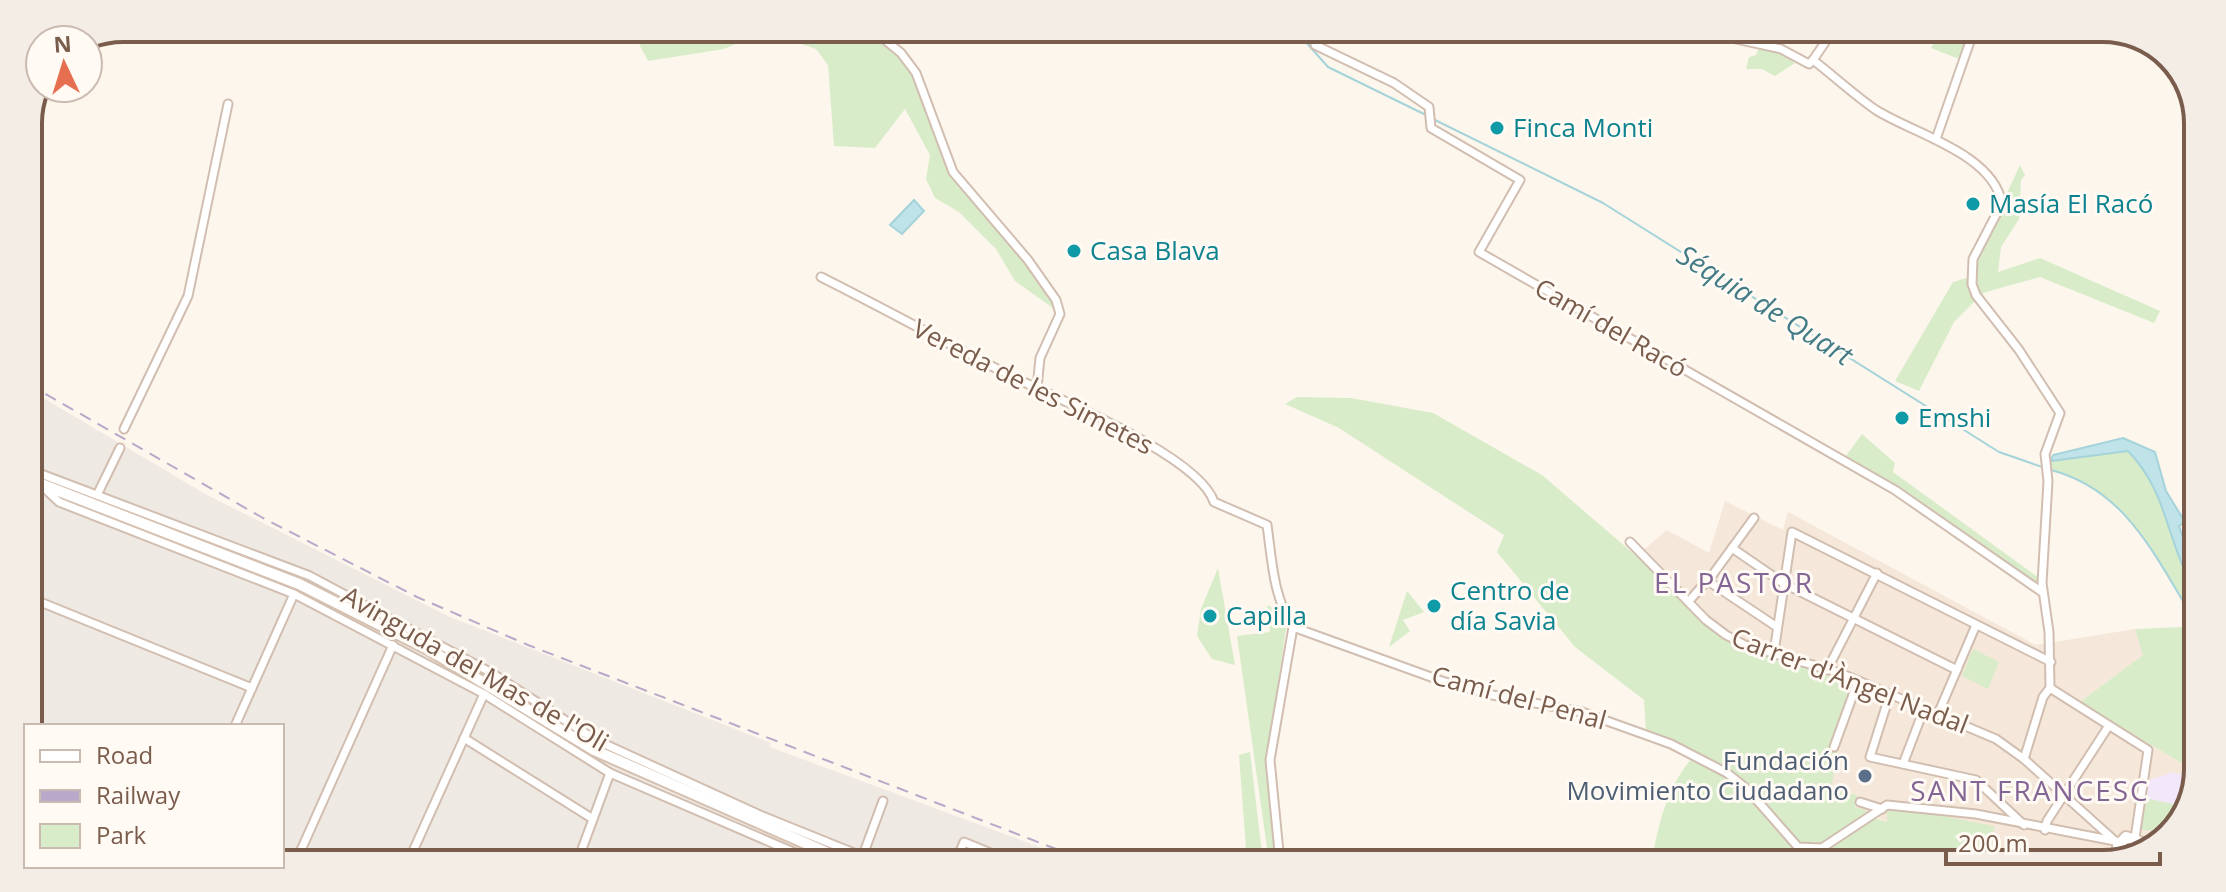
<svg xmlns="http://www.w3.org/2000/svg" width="2226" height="892" viewBox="0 0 2226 892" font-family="'Open Sans',sans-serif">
  <rect width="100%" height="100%" fill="#fdf6ec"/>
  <polygon fill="#f5e8da" points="1725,501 1783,530 1788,512 2036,645 2135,629 2144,655 2080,702 2193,770 2193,800 2156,848 2104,864 1886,863 1887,822 1855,808 1857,795 1831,790 1633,559 1667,530 1709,553"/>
  <polygon fill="#efe9e4" points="28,389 207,495 450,617 771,743 770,747 1077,861 282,859 282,726 28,726"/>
  <polygon fill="#f3e8fa" points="2173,772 2193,778 2193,800 2187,807 2145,798 2147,781"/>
  <g fill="#d8ecc9">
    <polygon points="654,29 870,30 901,53 916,73 946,158 1056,300 1053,308 1015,281 996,249 959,212 935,198 926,179 930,155 905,109 875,148 834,146 828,65 816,49 781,37 744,40 724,49 648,61 638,42"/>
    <polygon points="1939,33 1968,42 1962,60 1931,48"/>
    <polygon points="1760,47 1780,52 1795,63 1775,76 1762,69 1746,69 1749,57 1756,55"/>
    <polygon points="2020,165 2025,175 2021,180 2019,219 2001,247 1998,272 2040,258 2160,311 2154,323 2040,277 2007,286 1983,293 1954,322 1919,391 1895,381 1953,282 1973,276 1973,266"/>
    <path d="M1297 397 1351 398 1433 413 1542 475 1684 597 1704 622 1723 639 1851 684 1831 748 1838 750 1831 789 1857 795 1855 807 1873 813 1863 822 1871 817 1887 822V805L1994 826 1990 864 1652 863C1657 826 1668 785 1693 757L1727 773 1759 799 1730 772 1646 732 1644 700 1575 647 1497 552 1504 535 1339 428 1285 404Z"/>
    <polygon points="1862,434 1895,463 1893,472 2042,580 2042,592 1948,524 1843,460"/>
    <path d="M2128 451 2140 463 2170 521 2180 561 2194 587V619C2153 555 2128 490 2049 469L2051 461Z"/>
    <polygon points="1218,568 1235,665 1212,659 1197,636 1201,609"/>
    <polygon points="1407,591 1424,612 1403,620 1410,631 1389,647"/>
    <polygon points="1267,605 1275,609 1286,628 1268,755 1276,862 1269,862 1237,636 1270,632"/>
    <polygon points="2182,627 2194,640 2193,770 2080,702 2143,655 2135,629"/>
    <polygon points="1973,649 1999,662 1988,689 1962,676"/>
    <polygon points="1250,752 1263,862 1247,862 1239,755"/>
    <polygon points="2145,798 2187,807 2168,832 2143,830 2139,824"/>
  </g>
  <g fill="#bfe3e8" stroke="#a5d3da" stroke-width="2">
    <polygon points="914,200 924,211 902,234 890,225"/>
    <path d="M2123 438 2155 452 2166 491 2185 522 2179 526 2194 569V587C2166 543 2169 493 2128 451L2051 461 2053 455Z"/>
  </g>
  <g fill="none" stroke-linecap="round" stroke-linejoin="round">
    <g stroke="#a5d3da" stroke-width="2">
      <polyline points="1296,31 1328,67 1428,116"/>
      <polyline points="1433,119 1603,203 1999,452 2045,468"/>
      <path d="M2051 470C2127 490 2155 557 2194 619"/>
    </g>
    <g stroke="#d1beb0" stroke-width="11">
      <g id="street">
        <polyline points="873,30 901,53 916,73 953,172 1028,260 1056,300 1060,314 1040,358 1037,388"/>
        <polyline points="1314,31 1315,45 1394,83 1429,107 1431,128 1520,180 1479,252 1895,490 2042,592"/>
        <polyline points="1726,32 1727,37 1781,49 1809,64 1813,60"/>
        <path d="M1832 32 1813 60C1834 76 1854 95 1876 110 1914 134 1992 153 2002 203L1973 259 1972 284 1976 295 2019 350 2060 413 2045 454 2048 481 2042 583 2049 632 2050 688 2043 697 2024 759"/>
        <polyline points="1936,139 1973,33"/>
        <path d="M821 277C883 308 943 341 1005 373 1050 396 1199 455 1214 502L1267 525C1272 560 1273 597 1293 627"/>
        <polyline points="124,429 188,296 228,104"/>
        <polyline points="28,469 310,576 490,672 596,740 760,815 874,861"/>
        <polyline points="41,485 59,502 294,594 484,694 610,773 814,861"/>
        <polyline points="98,493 120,448"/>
        <polyline points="1754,518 1708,581 1777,627"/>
        <polyline points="1630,542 1706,620 1726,635 1745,645 1840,673 1996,739 2024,759 2114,840"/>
        <polyline points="1732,548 1783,583 1957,670"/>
        <polyline points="28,597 252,688"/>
        <polyline points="1689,601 1704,584"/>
        <polyline points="1293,627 1442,681 1487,694 1582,712 1671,744 1727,773 1747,789 1798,847 1822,848 1887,805 1976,814 2120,842"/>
        <polyline points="1774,652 1792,532 2051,662"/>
        <polyline points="1827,670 1877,573"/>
        <polyline points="2050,688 2148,750 2135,838"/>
        <polyline points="1889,697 1870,757 1976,780 2024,825"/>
        <polyline points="1938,714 1976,625"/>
        <polyline points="235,726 294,594"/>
        <polyline points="464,738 593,819"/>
        <polyline points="1834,747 1858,681"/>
        <polyline points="1903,764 1924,709"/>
        <polyline points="1860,802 1882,809"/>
        <polyline points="2045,830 2047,821 2108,727"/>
        <polyline points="863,855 883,801"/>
        <polyline points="282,857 287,859"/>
        <polyline points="297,859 393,645"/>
        <polyline points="409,860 484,694"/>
        <polyline points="578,860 610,773"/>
        <polyline points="956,861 964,842 1010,861"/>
        <polyline points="1280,862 1270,760 1293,627"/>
      </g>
    </g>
    <g stroke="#d6c0b0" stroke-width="14">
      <g id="secondary">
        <polyline points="28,479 299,584 428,649 594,750 846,861"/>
        <polyline points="2141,846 2160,843"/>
        <polyline points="2120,859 2118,846 2126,837 2140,842 2141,853"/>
      </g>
    </g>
    <use href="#street" stroke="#fff" stroke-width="7"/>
    <use href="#secondary" stroke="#fff" stroke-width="10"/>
    <polyline stroke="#b9a8c9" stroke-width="2" stroke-dasharray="12 8" stroke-linecap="butt" points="28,384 263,518 417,597 528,645 1087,861"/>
  </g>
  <g fill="#0f9aa8" stroke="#fffaf3" stroke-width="3">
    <circle cx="1497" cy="128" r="8"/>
    <circle cx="1973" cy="204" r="8"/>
    <circle cx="1074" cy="251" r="8"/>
    <circle cx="1902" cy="418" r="8"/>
    <circle cx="1434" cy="606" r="8"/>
    <circle cx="1210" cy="616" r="8"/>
  </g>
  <circle fill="#5c6f8a" stroke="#fffaf3" stroke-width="3" cx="1865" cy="776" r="8"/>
  <g text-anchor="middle" stroke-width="6" stroke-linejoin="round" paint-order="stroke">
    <g font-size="26" fill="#0d838f" stroke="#fffaf3" text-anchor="start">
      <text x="1513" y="137">Finca Monti</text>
      <text x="1989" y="213">Masía El Racó</text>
      <text x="1090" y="260">Casa Blava</text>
      <text x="1918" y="427">Emshi</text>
      <text x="1450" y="600">Centro de<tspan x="1450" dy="30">día Savia</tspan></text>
      <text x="1226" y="625">Capilla</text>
    </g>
    <g font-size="26" fill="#7a5c4d" stroke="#fffaf3">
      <text transform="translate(1611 328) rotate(30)" y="9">Camí del Racó</text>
      <text transform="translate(1033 387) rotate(27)" y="9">Vereda de les Simetes</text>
      <text transform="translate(475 669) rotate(30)" y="9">Avinguda del Mas de l'Oli</text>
      <text transform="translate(1850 681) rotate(21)" y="9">Carrer d'Àngel Nadal</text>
      <text transform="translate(1519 698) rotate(15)" y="9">Camí del Penal</text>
    </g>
    <g font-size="26" fill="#4e5e75" stroke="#fffaf3" text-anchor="end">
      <text x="1849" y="770">Fundación<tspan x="1849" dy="30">Movimiento Ciudadano</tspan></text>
    </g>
    <g font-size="28" font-style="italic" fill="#437c86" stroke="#fffaf3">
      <text transform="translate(1765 305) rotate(32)" y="10">Séquia de Quart</text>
    </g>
    <g font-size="28" letter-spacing="2" fill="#846695" stroke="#fffaf3">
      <text x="1734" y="593">EL PASTOR</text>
      <text x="2030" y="801">SANT FRANCESC</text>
    </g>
  </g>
  <path d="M0 0H2226V892H0ZM123 42H2103A81 81 0 0 1 2184 123V769A81 81 0 0 1 2103 850H123A81 81 0 0 1 42 769V123A81 81 0 0 1 123 42Z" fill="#f4ede6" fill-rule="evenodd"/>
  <path fill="none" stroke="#7a5c4d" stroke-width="4" d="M123 42H2103A81 81 0 0 1 2184 123V769A81 81 0 0 1 2103 850H123A81 81 0 0 1 42 769V123A81 81 0 0 1 123 42Z"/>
  <rect x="24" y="724" width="260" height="144" fill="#fffaf3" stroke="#cabbb1" stroke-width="2"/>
  <rect x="40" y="750" width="40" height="12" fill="#ffffff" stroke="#cabbb1" stroke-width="2"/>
  <text x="96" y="764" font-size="24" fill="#7a5c4d">Road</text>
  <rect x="40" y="790" width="40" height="12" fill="#b9a8c9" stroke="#cabbb1" stroke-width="2"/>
  <text x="96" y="804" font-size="24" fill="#7a5c4d">Railway</text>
  <rect x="40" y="824" width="40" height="24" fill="#d8ecc9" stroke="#cabbb1" stroke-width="2"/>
  <text x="96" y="844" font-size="24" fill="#7a5c4d">Park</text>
  <g transform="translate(64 64) rotate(356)"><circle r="38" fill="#fffaf3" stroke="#cabbb1" stroke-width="2"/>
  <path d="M0-6L14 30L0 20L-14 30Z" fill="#e76f51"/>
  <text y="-12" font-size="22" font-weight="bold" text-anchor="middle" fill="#7a5c4d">N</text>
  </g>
  <path d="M1946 852v12h214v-12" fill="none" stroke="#7a5c4d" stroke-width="4"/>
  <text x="1958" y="852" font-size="24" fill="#7a5c4d" stroke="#fffaf3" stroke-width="6" paint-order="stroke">200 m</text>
</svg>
